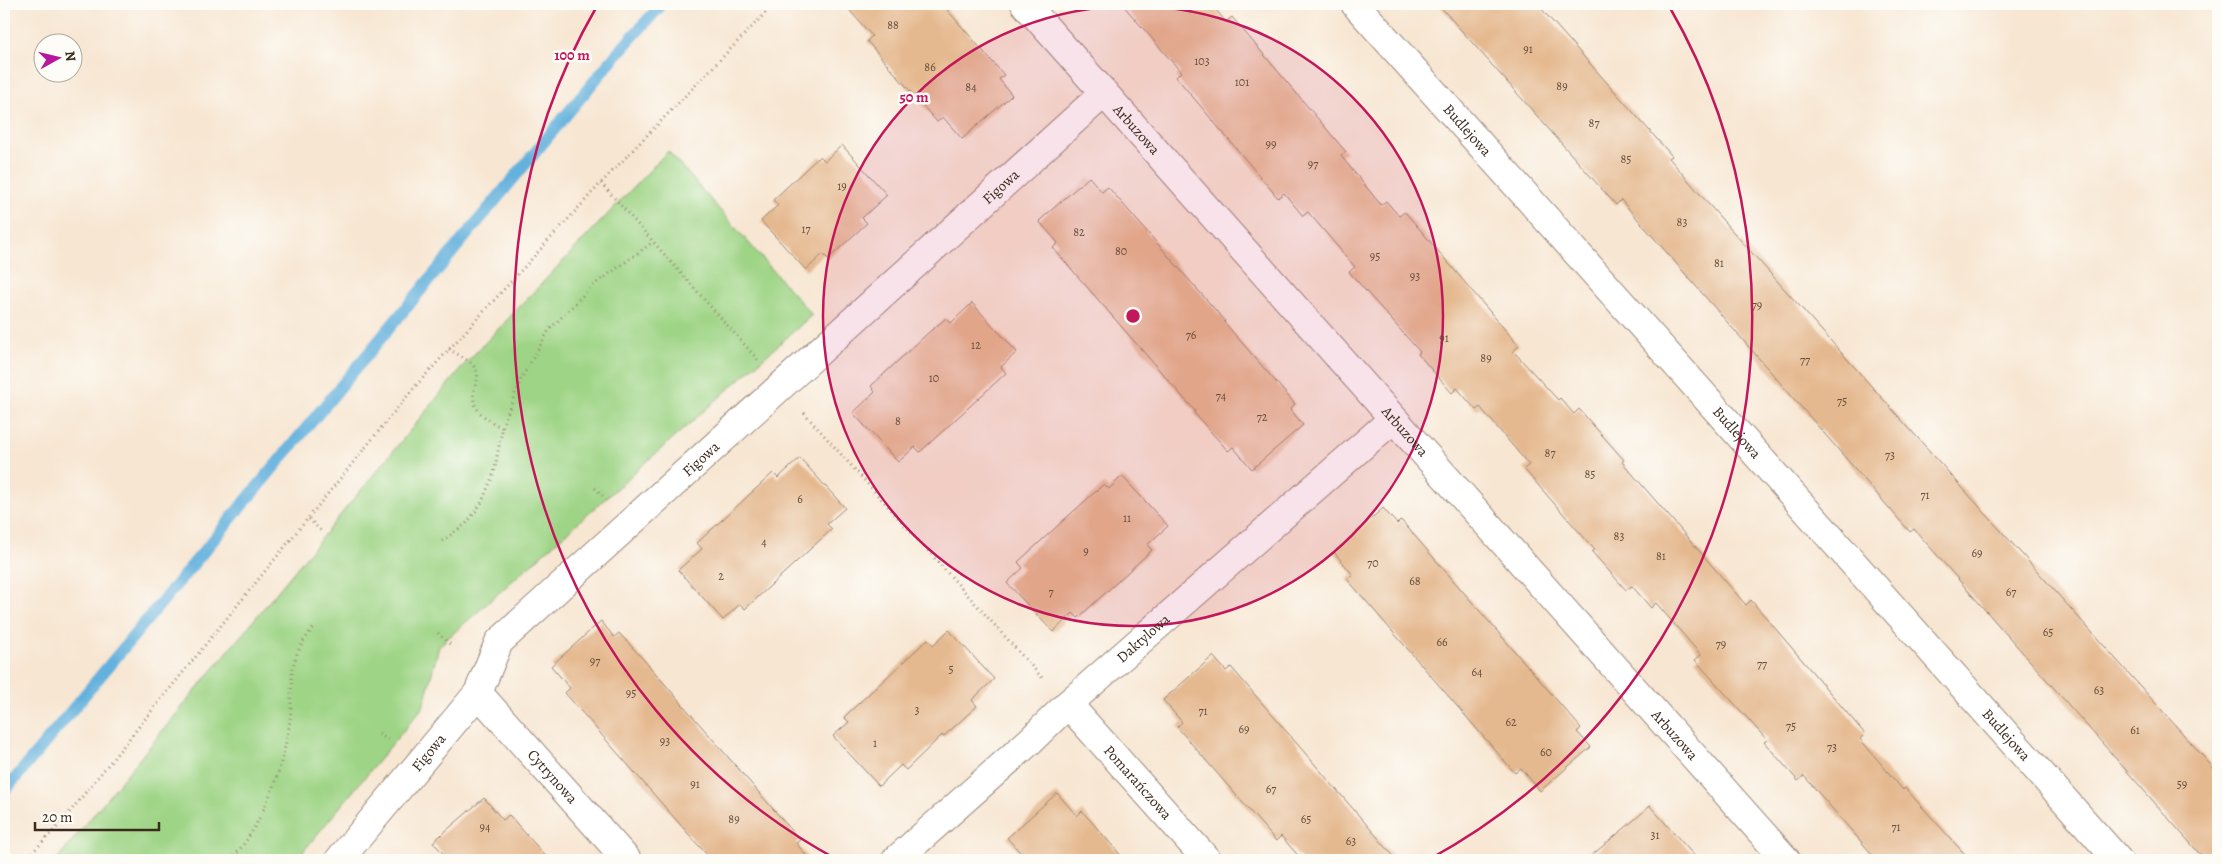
<svg xmlns="http://www.w3.org/2000/svg" width="2222" height="864" viewBox="0 0 2222 864" font-family="Alegreya,serif">
  <rect width="100%" height="100%" fill="#fdfcf7"/>
  <filter id="ink" filterUnits="userSpaceOnUse"><feTurbulence type="fractalNoise" baseFrequency=".02" numOctaves="2"/><feDisplacementMap in="SourceGraphic" scale="10" xChannelSelector="R" yChannelSelector="G"/><feConvolveMatrix kernelMatrix="1 2 1 2 8 2 1 2 1" color-interpolation-filters="sRGB"/></filter>
  <filter id="wash" filterUnits="userSpaceOnUse"><feTurbulence type="fractalNoise" baseFrequency=".0096" numOctaves="4" result="noise"/><feDisplacementMap in="SourceGraphic" scale="20" xChannelSelector="R" yChannelSelector="G"/><feGaussianBlur stdDeviation="1.12" result="paint"/><feColorMatrix in="noise" values="0 0 0 0 0 0 0 0 0 0 0 0 0 0 0 0 0 1.4 0 .05"/><feComposite in="paint" operator="in"/></filter>
  <g filter="url(#wash)">
    <rect width="100%" height="100%" fill="#f7e6d2"/>
    <polygon fill="#9ed485" stroke="#6c7f52" points="668,151 812,315 439,646 423,707 296,860 56,860 464,365"/>
    <g fill="none" stroke-linecap="round" stroke-linejoin="round">
      <polyline stroke="#64b1dd" stroke-width="12" points="4,792 616,55 662,4"/>
    </g>
    <g id="blocks">
      <g fill="#e5b990">
        <polygon points="844,4 942,4 1004,75 999,79 1012,95 962,139 943,117 937,122 867,41 872,36"/>
        <polygon points="1122,4 1211,4 1226,22 1232,17 1346,152 1341,156 1381,205 1386,201 1399,216 1405,212 1519,346 1513,351 1558,400 1560,398 1574,414 1579,409 1624,460 1622,462 1746,605 1751,600 1865,734 1860,739 1903,790 1905,788 1970,860 1877,860 1804,776 1798,781 1764,742 1767,740 1695,660 1701,655 1656,603 1651,608 1632,586 1626,590 1592,552 1595,550 1524,469 1529,465 1480,407 1476,410 1457,388 1452,393 1418,354 1420,352 1349,272 1355,267 1308,212 1303,216 1284,193 1278,198 1176,77 1181,72"/>
        <polygon points="1438,4 1537,4 1672,156 1669,158 1718,215 2218,773 2218,860 2205,860 1914,529 1910,532 1621,200 1616,205"/>
        <polygon points="842,145 887,195 862,218 867,223 828,259 823,254 806,270 761,221 778,205 773,200 820,156 825,161"/>
        <polygon points="1089,177 1102,192 1108,187 1225,321 1224,322 1295,404 1290,409 1303,425 1252,469 1233,447 1228,451 1194,413 1195,411 1053,248 1058,243 1039,221"/>
        <polygon points="972,303 1017,352 1001,367 1006,373 920,452 915,447 898,462 853,413 875,392 871,386 928,333 946,318 951,323"/>
        <polygon points="800,458 845,508 827,524 832,529 745,609 740,604 723,620 678,570 702,549 697,543 773,473 778,478"/>
        <polygon points="1122,476 1168,526 1147,545 1152,550 1078,618 1073,613 1053,632 1007,583 1023,568 1018,562 1065,519 1104,484 1109,489"/>
        <polygon points="1383,508 1397,524 1401,520 1581,728 1577,732 1591,747 1540,791 1521,768 1515,773 1347,579 1353,575 1334,552"/>
        <polygon points="601,621 614,637 619,633 644,660 800,840 796,843 810,860 712,860 699,846 565,693 570,688 551,666"/>
        <polygon points="949,630 994,679 972,700 977,706 943,737 942,735 906,770 901,765 879,786 833,736 849,722 844,717 928,639 933,645"/>
        <polygon points="1213,656 1226,671 1231,667 1397,860 1302,860 1281,836 1276,841 1177,727 1182,722 1163,700"/>
        <polygon points="1057,793 1077,816 1082,811 1125,860 1027,860 1007,838"/>
        <polygon points="484,798 503,820 509,815 549,860 449,860 433,842"/>
        <polygon points="1650,806 1698,860 1586,860 1626,827"/>
      </g>
    </g>
  </g>
  <g filter="url(#ink)">
    <use href="#blocks" fill-opacity="0" stroke="#998878" stroke-width="1"/>
    <g fill="none" stroke-linecap="round" stroke-linejoin="round">
      <g stroke="#998878" stroke-width="30">
        <g id="street">
          <path id="s1" d="M1025 4 1786 860"/>
          <path id="s2" d="M1355 4 2118 860"/>
          <path id="s3" d="M478 693 627 860"/>
          <path id="s4" d="M1068 704 1207 860"/>
          <path id="s5" d="M339 860 478 693 499 642 1104 93"/>
          <path id="s6" d="M896 860 1030 741 1068 704 1393 419"/>
        </g>
      </g>
      <g stroke="#998878" stroke-width="3" stroke-dasharray="1 4" stroke-linecap="butt">
        <polyline points="601,183 758,360"/>
        <path d="M449 349C457 355 469 359 475 368 480 376 476 382 474 390 470 410 488 421 503 428"/>
        <polyline points="804,413 1044,680"/>
        <polyline points="595,488 605,498"/>
        <polyline points="309,519 323,533"/>
        <polyline points="442,541 466,524 481,504 494,473 503,424 521,379 549,330 591,287 653,242"/>
        <polyline points="438,633 451,645"/>
        <polyline points="379,734 391,742"/>
        <polyline points="25,860 60,824 412,390 601,183 774,4"/>
        <path d="M231 860C261 827 280 776 288 732 297 686 280 668 314 627"/>
      </g>
      <use href="#street" stroke="#fff" stroke-width="28"/>
    </g>
  </g>
  <circle cx="1133" cy="316" r="310" fill="#c2185b" fill-opacity=".12"/>
  <g fill="none" stroke="#c2185b" stroke-width="2.5">
    <circle cx="1133" cy="316" r="310"/>
    <path d="M838 860A619 619 0 0 1 597 6M1669 6A619 619 0 0 1 1428 860"/>
  </g>
  <g text-anchor="middle" stroke-width="5" stroke-linejoin="round" paint-order="stroke">
    <g font-size="12" fill="#664e3a">
      <text x="893" y="29">88</text>
      <text x="1528" y="53">91</text>
      <text x="1202" y="65">103</text>
      <text x="930" y="71">86</text>
      <text x="1242" y="86">101</text>
      <text x="1562" y="90">89</text>
      <text x="971" y="91">84</text>
      <text x="1594" y="127">87</text>
      <text x="1271" y="148">99</text>
      <text x="1626" y="163">85</text>
      <text x="1313" y="168">97</text>
      <text x="842" y="190">19</text>
      <text x="1682" y="226">83</text>
      <text x="806" y="233">17</text>
      <text x="1079" y="236">82</text>
      <text x="1121" y="255">80</text>
      <text x="1375" y="260">95</text>
      <text x="1719" y="267">81</text>
      <text x="1415" y="280">93</text>
      <text x="1757" y="309">79</text>
      <text x="1191" y="339">76</text>
      <text x="1444" y="342">91</text>
      <text x="976" y="349">12</text>
      <text x="1486" y="362">89</text>
      <text x="1805" y="364">77</text>
      <text x="934" y="382">10</text>
      <text x="1221" y="400">74</text>
      <text x="1842" y="405">75</text>
      <text x="1262" y="421">72</text>
      <text x="898" y="425">8</text>
      <text x="1550" y="457">87</text>
      <text x="1890" y="459">73</text>
      <text x="1590" y="478">85</text>
      <text x="1925" y="499">71</text>
      <text x="800" y="503">6</text>
      <text x="1127" y="522">11</text>
      <text x="1619" y="540">83</text>
      <text x="764" y="546">4</text>
      <text x="1086" y="555">9</text>
      <text x="1977" y="557">69</text>
      <text x="1661" y="560">81</text>
      <text x="1373" y="567">70</text>
      <text x="721" y="580">2</text>
      <text x="1415" y="585">68</text>
      <text x="1051" y="596">7</text>
      <text x="2011" y="596">67</text>
      <text x="2048" y="636">65</text>
      <text x="1442" y="646">66</text>
      <text x="1721" y="648">79</text>
      <text x="595" y="665">97</text>
      <text x="1762" y="668">77</text>
      <text x="951" y="673">5</text>
      <text x="1477" y="676">64</text>
      <text x="2099" y="694">63</text>
      <text x="631" y="697">95</text>
      <text x="917" y="714">3</text>
      <text x="1203" y="715">71</text>
      <text x="1511" y="726">62</text>
      <text x="1791" y="730">75</text>
      <text x="1244" y="733">69</text>
      <text x="2135" y="734">61</text>
      <text x="665" y="745">93</text>
      <text x="875" y="747">1</text>
      <text x="1832" y="751">73</text>
      <text x="1546" y="756">60</text>
      <text x="695" y="788">91</text>
      <text x="2182" y="788">59</text>
      <text x="1271" y="793">67</text>
      <text x="734" y="823">89</text>
      <text x="1306" y="823">65</text>
      <text x="485" y="831">94</text>
      <text x="1896" y="831">71</text>
      <text x="1655" y="839">31</text>
      <text x="1351" y="845">63</text>
    </g>
    <g font-size="15" fill="#3b2a1e" stroke="#fdfcf7">
      <text dy="5" stroke="none"><textPath href="#s1" startOffset="168">Arbuzowa</textPath></text>
      <text dy="5" stroke="none"><textPath href="#s2" startOffset="169">Budlejowa</textPath></text>
      <text dy="5" stroke="none"><textPath href="#s5" startOffset="950">Figowa</textPath></text>
      <text dy="5" stroke="none"><textPath href="#s1" startOffset="572">Arbuzowa</textPath></text>
      <text dy="5" stroke="none"><textPath href="#s2" startOffset="574">Budlejowa</textPath></text>
      <text dy="5" stroke="none"><textPath href="#s5" startOffset="545">Figowa</textPath></text>
      <text dy="5" stroke="none"><textPath href="#s6" startOffset="332">Daktylowa</textPath></text>
      <text dy="5" stroke="none"><textPath href="#s2" startOffset="979">Budlejowa</textPath></text>
      <text dy="5" stroke="none"><textPath href="#s1" startOffset="978">Arbuzowa</textPath></text>
      <text dy="5" stroke="none"><textPath href="#s5" startOffset="140">Figowa</textPath></text>
      <text dy="5" stroke="none"><textPath href="#s3" startOffset="112">Cytrynowa</textPath></text>
      <text dy="5" stroke="none"><textPath href="#s4" startOffset="105">Pomarańczowa</textPath></text>
    </g>
  </g>
  <circle cx="1133" cy="316" r="8" fill="#c2185b" stroke="#fdfcf7" stroke-width="2.5"/>
  <g font-size="15" text-anchor="middle" font-weight="bold" fill="#c2185b" stroke="#fdfcf7" stroke-width="5" stroke-linejoin="round" paint-order="stroke">
    <text x="572" y="60">100 m</text>
    <text x="914" y="102">50 m</text>
  </g>
  <rect width="2222" height="864" fill="none" stroke="#fdfcf7" stroke-width="20"/>
  <g transform="translate(58 58) rotate(82)"><circle r="24" fill="#fdfcf7" stroke="#afa8a0"/>
  <path d="M0-4L9 19L0 12L-9 19Z" fill="#b5179e"/>
  <text y="-8" font-size="14" font-weight="bold" text-anchor="middle" fill="#3b2a1e">N</text>
  </g>
  <path d="M35 822v8h124v-8" fill="none" stroke="#3b2a1e" stroke-width="2.5"/>
  <text x="42" y="822" font-size="15" fill="#3b2a1e" stroke="#fdfcf7" stroke-width="4" paint-order="stroke">20 m</text>
</svg>
